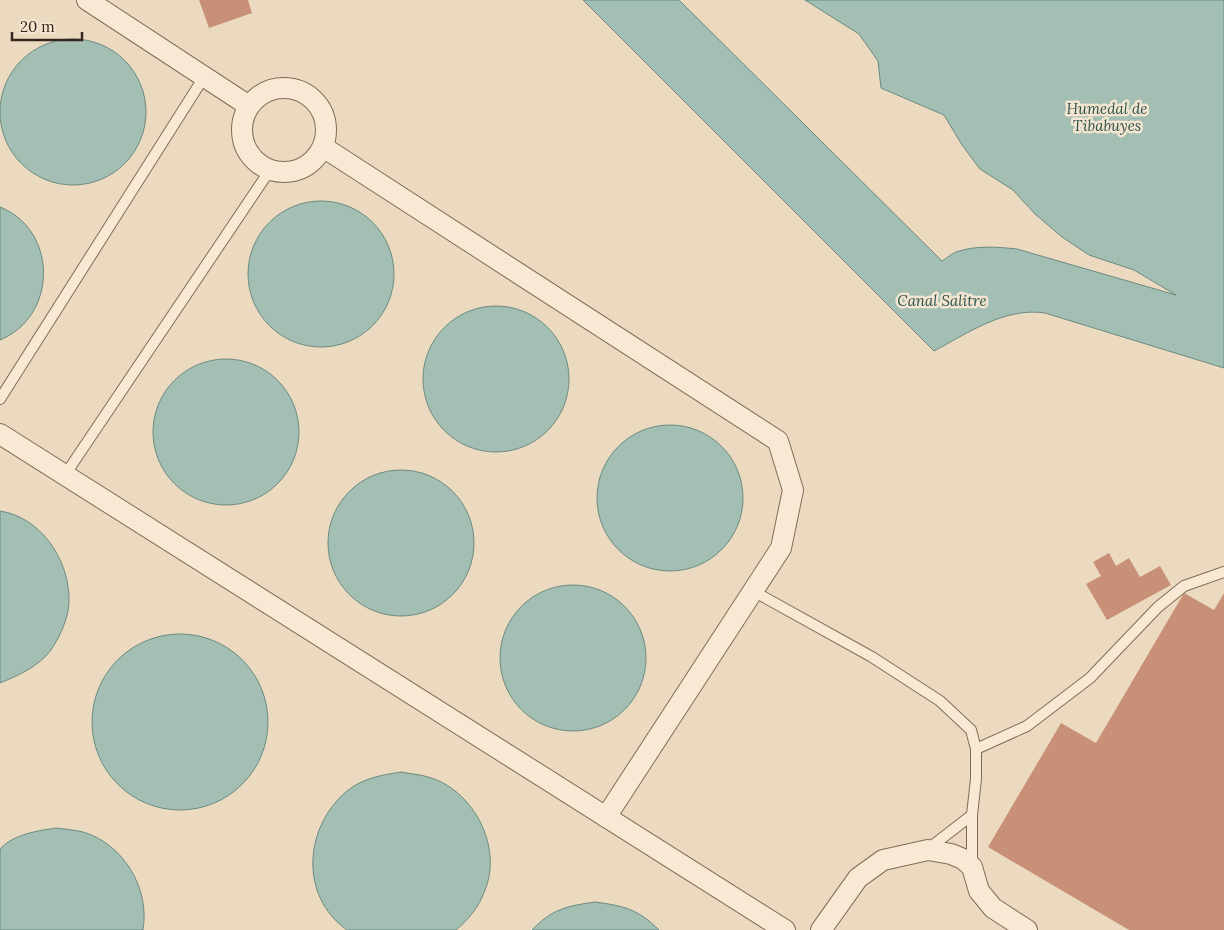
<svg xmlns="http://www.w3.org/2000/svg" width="1224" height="930" viewBox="0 0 1224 930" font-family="Lora,serif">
  <rect width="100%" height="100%" fill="#ecdac0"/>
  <g fill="#a3beb3" stroke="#6b8b80">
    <path d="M583 0H679L942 261C947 258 951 254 956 252 976 245 998 247 1017 249L1176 295 1134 270 1089 255 1062 237 1035 214 1013 190 980 169 962 145 944 115 881 88 878 61 859 34 805 0H1224V368L1045 313C1005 307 968 333 934 351Z"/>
    <circle cx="73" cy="112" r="73"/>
    <circle cx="321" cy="274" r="73"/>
    <path d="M0 207C58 230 58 316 0 340Z"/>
    <circle cx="496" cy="379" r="73"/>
    <circle cx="226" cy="432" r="73"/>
    <circle cx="670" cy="498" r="73"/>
    <circle cx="401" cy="543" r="73"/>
    <path d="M0 511C40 517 68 558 69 597 70 615 61 635 51 650 38 667 19 675 0 683Z"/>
    <circle cx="573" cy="658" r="73"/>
    <circle cx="180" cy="722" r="88"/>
    <path d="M401 772C410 774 419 774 428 777 473 789 503 847 485 890 479 907 469 919 456 930H347C299 896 304 827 347 791 363 778 382 775 401 772Z"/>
    <path d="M56 828C65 829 75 830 83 832 124 844 150 889 143 930H0V849C14 834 37 831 56 828Z"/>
    <path d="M595 902C624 906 638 909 659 930H532C552 909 567 906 595 902Z"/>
  </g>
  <g fill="#c89177">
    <polygon points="199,0 248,0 252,13 209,28"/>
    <polygon points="1109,553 1116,566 1129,558 1140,577 1160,566 1171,585 1107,620 1086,584 1101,576 1093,562"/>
    <polygon points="1184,593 1214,610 1224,593 1224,930 1129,930 988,847 1061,723 1096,743"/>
  </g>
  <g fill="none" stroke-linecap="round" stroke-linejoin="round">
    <g stroke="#846b59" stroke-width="12">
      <g id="service">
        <polyline points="0,399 204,77"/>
        <polyline points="65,475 270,170"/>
        <polyline points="753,591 872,657 940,701 971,730 976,749 976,779 972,815 928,849"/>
        <polyline points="976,749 1027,726 1090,678 1158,607 1184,586 1224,572"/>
        <polyline points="972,866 972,815"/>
      </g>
    </g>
    <g stroke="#846b59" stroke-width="22">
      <g id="minor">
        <polyline points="87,0 249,106"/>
        <circle cx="284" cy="130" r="42"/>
        <polyline points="323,147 778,441 793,490 781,548 606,817"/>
        <polyline points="0,434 785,930"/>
        <polyline points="821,930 858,878 883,860 928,850 951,854 963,859 972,867 979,891 993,908 1027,930"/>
      </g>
    </g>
    <use href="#service" stroke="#f7e9d3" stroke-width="10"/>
    <use href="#minor" stroke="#f7e9d3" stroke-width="20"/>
  </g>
  <g text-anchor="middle" stroke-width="5" stroke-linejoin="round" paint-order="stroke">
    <g font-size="15" font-style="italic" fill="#2c534d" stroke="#f3e5cf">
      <text x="1107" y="114">Humedal de<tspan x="1107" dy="17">Tibabuyes</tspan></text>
      <text x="942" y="306">Canal Salitre</text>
    </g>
  </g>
  <path d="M12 32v8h70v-8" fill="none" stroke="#34261d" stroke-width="2.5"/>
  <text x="20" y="32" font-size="15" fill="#34261d" stroke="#f3e5cf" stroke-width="4" paint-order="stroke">20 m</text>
</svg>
